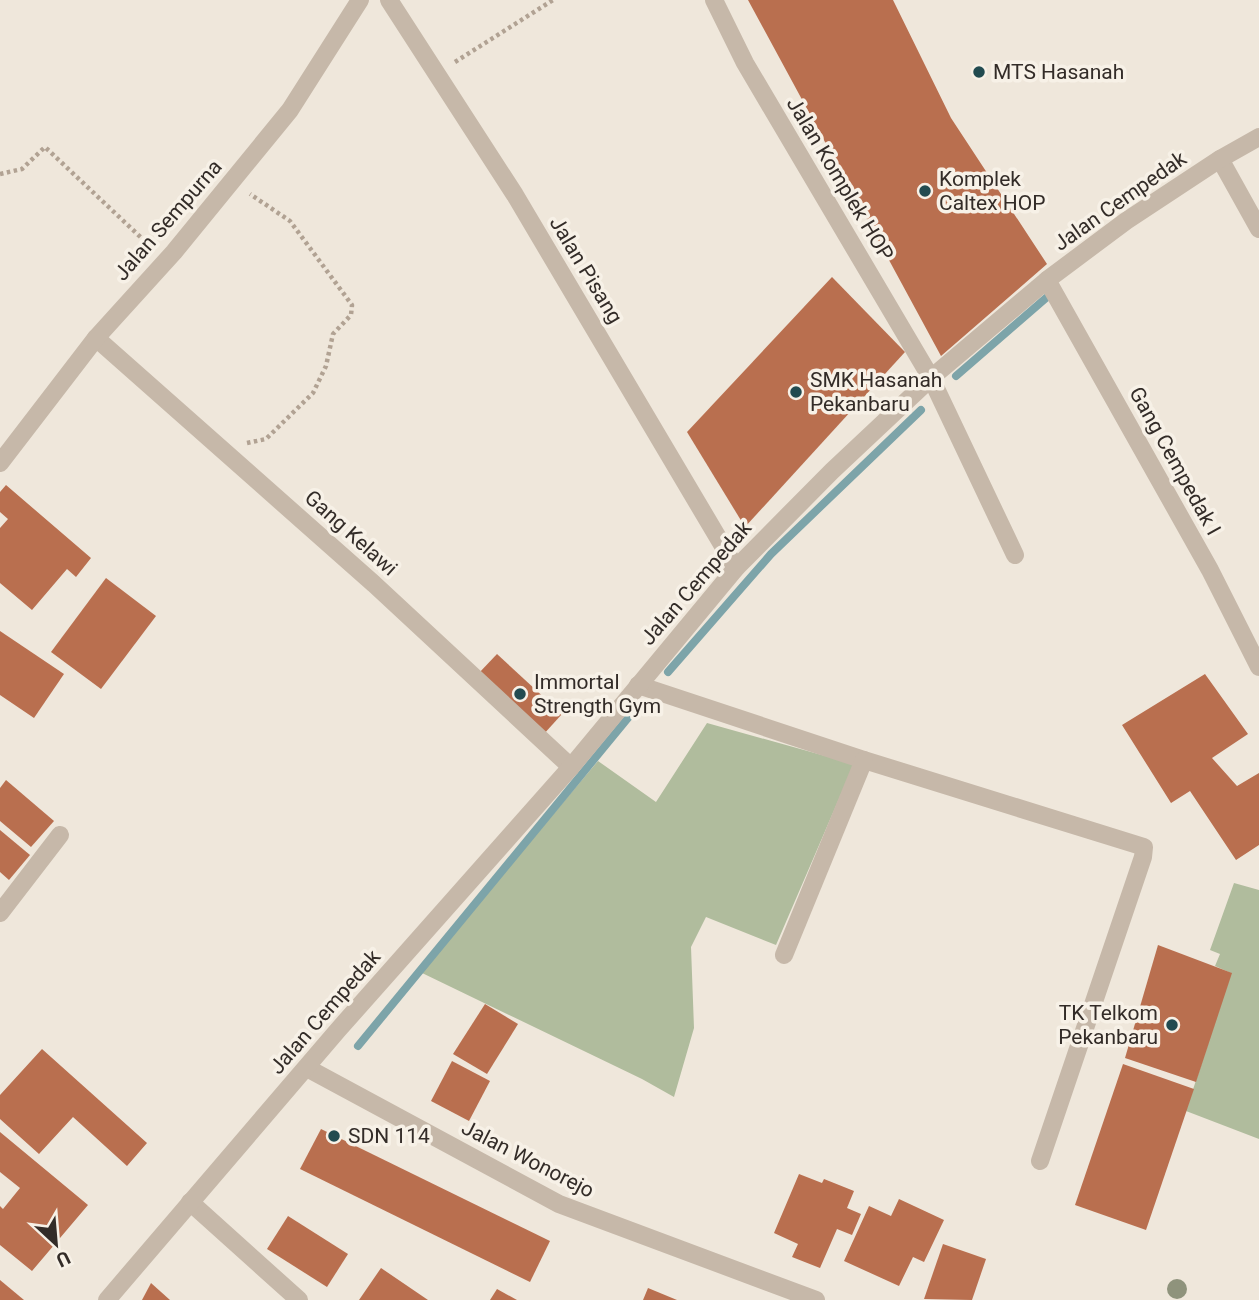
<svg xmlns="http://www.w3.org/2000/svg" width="1259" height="1300" viewBox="0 0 1259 1300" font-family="Roboto,sans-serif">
  <rect width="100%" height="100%" fill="#efe7db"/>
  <g fill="#b0bc9d">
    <polygon points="707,723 854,764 776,945 706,917 691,947 694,1028 674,1097 642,1079 420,972 598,761 656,802"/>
    <polygon points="1234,883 1259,890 1259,1139 1186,1111 1231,973 1215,966 1220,954 1210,950"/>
  </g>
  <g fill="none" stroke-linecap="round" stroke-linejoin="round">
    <g stroke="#7da4a9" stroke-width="8">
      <polyline points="956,376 1046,298"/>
      <polyline points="668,672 771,554 921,410"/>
      <polyline points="358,1046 637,707"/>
    </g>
  </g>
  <g fill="#b96f4f">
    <polygon points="748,0 893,0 951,118 1047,264 941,356"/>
    <polygon points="832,277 905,352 745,527 687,432"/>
    <polygon points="6,485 91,558 76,577 67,569 32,610 0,583 0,528 8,519 0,512 0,492"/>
    <polygon points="106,578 156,616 101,689 51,652"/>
    <polygon points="0,631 64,674 34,718 0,695"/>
    <polygon points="497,654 562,714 543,735 478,674"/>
    <polygon points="1205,674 1248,734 1212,758 1237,786 1259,773 1259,845 1236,860 1190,791 1171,803 1122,725"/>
    <polygon points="6,780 54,821 31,847 0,821 0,788"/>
    <polygon points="0,830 30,855 9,880 0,872"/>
    <polygon points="1158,945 1232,973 1196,1082 1125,1058"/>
    <polygon points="485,1004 518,1024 487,1074 453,1054"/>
    <polygon points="42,1049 147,1143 127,1166 73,1117 39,1154 0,1119 0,1095"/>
    <polygon points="452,1061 490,1081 469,1121 431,1101"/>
    <polygon points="1123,1064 1194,1089 1146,1230 1075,1205"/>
    <polygon points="321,1129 550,1241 530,1282 300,1169"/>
    <polygon points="0,1132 88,1205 32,1271 0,1245 0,1206 3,1209 20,1188 0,1172"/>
    <polygon points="799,1174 822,1183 824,1179 854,1191 847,1208 861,1214 852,1235 837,1229 820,1268 792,1257 798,1244 774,1233"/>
    <polygon points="899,1199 944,1220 924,1262 913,1257 899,1286 844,1261 869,1206 891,1216"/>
    <polygon points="288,1216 348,1254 327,1287 267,1249"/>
    <polygon points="943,1244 986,1259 972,1300 924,1299"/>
    <polygon points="381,1268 428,1300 359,1300"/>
    <polygon points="0,1280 24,1300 0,1300"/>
    <polygon points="151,1283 170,1300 142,1300"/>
    <polygon points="648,1288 677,1300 643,1300"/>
    <polygon points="497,1289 517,1300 490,1300"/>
  </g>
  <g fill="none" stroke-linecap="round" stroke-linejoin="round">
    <g stroke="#b1a293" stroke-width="4.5" stroke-dasharray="3.5 3.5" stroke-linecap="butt">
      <polyline points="455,62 553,0"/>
      <polyline points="0,174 22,169 45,147 150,246"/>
      <polyline points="247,443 266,439 313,393 326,366 333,334 351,315 352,305 290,221 250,194"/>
    </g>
    <g stroke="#c6b8a9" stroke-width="18">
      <polyline points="389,0 515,195 736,568"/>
      <polyline points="714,0 745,63 931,378 1015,555"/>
      <polyline points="1220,159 1259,229"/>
      <polyline points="1047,280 1210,570 1259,667"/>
      <polyline points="96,338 374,584 571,767"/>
      <polyline points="0,463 96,338 174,252 290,110 360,0"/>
      <polyline points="638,685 864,760 1144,847 1143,857 1040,1161"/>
      <polyline points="0,913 60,835"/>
      <polyline points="784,955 864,760"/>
      <polyline points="307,1068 559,1204 816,1300"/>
      <polyline points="190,1202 299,1300"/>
      <polyline points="107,1300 338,1030 571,767 736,568 832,471 931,378 1047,280 1126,221 1220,159 1259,137"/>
    </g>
  </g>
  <circle fill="#8f937c" cx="1177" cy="1289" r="10"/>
  <g fill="#224b50" stroke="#f7f1e7" stroke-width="2.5">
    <circle cx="979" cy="72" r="7"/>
    <circle cx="925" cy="191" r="7"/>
    <circle cx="796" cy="392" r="7"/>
    <circle cx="520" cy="694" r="7"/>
    <circle cx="1172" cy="1025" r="7"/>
    <circle cx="334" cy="1136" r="7"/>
  </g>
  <g text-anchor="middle" stroke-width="7" stroke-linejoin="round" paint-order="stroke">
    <g font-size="21" fill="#332c28" stroke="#f7f1e7" text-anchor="start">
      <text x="993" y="79">MTS Hasanah</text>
      <text x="939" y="186">Komplek<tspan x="939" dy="24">Caltex HOP</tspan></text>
      <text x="810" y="387">SMK Hasanah<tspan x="810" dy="24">Pekanbaru</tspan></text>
      <text x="534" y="689">Immortal<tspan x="534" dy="24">Strength Gym</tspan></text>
      <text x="1158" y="1020" text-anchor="end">TK Telkom<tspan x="1158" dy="24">Pekanbaru</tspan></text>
      <text x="348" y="1143">SDN 114</text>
    </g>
    <g font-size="21" fill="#332c28" stroke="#f7f1e7">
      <text transform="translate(840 179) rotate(59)" y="7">Jalan Komplek HOP</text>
      <text transform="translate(1120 201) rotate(-35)" y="7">Jalan Cempedak</text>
      <text transform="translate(168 220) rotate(-49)" y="7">Jalan Sempurna</text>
      <text transform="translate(586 270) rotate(59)" y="7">Jalan Pisang</text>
      <text transform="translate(1175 461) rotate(61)" y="7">Gang Cempedak I</text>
      <text transform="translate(351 533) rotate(42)" y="7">Gang Kelawi</text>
      <text transform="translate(696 583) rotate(-49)" y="7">Jalan Cempedak</text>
      <text transform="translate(325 1012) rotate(-49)" y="7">Jalan Cempedak</text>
      <text transform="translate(528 1159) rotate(27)" y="7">Jalan Wonorejo</text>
    </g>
  </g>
  <g transform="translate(56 1244) rotate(154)" stroke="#f7f1e7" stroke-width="5" paint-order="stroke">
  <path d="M0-5L12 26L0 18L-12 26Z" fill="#332c28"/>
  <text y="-10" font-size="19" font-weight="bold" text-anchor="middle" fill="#332c28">U</text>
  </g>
</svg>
